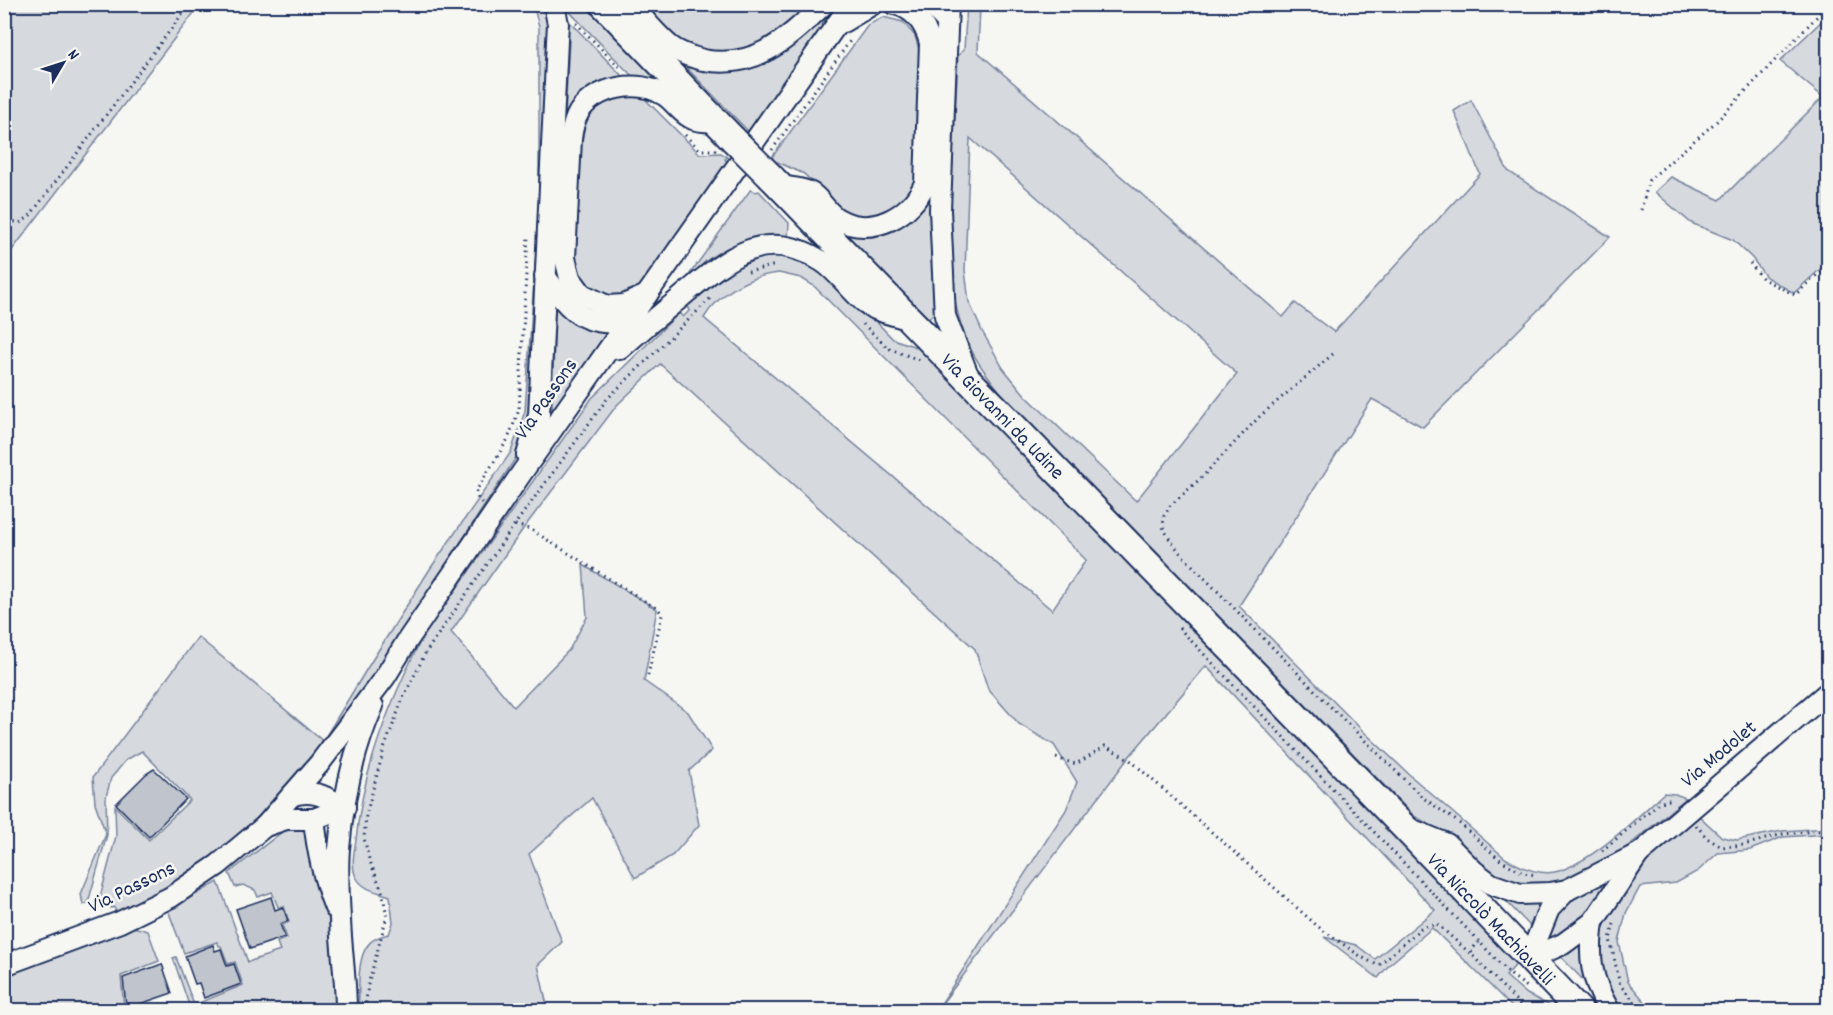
<svg xmlns="http://www.w3.org/2000/svg" width="1833" height="1015" viewBox="0 0 1833 1015" font-family="Dekko,sans-serif">
  <rect width="100%" height="100%" fill="#f6f6f2"/>
  <filter id="ink" filterUnits="userSpaceOnUse"><feTurbulence type="fractalNoise" baseFrequency=".0167" numOctaves="2"/><feDisplacementMap in="SourceGraphic" scale="12" xChannelSelector="R" yChannelSelector="G"/><feConvolveMatrix kernelMatrix="1 2 1 2 8 2 1 2 1" color-interpolation-filters="sRGB"/></filter>
  <g filter="url(#ink)">
    <g fill="#d6d9dd" stroke="#78849e" stroke-width="1.5" fill-rule="evenodd">
      <polygon points="4,5 200,5 6,258 4,257"/>
      <polygon points="533,5 547,5 550,24 533,414 519,453 342,723 267,814 200,867 154,895 116,913 114,907 111,908 107,897 100,897 116,836 115,806 149,840 190,800 142,751 126,760 111,778 106,797 107,835 88,903 83,905 81,894 106,834 95,803 93,777 198,637 323,741 371,662 430,569 511,452 525,411 539,207 539,26"/>
      <polygon points="565,5 590,5 662,79 665,84 643,77 634,78 566,8"/>
      <polygon points="643,5 812,5 787,28 752,51 718,54 685,45"/>
      <polygon points="836,5 842,5 750,133 680,61 742,68 777,57"/>
      <path d="M967 5H980L978 52 1283 317 1295 303 1334 332 1480 174 1454 111 1471 100 1508 171 1610 237 1423 427 1372 399 1239 606 1364 732 1413 778 1505 858C1520 867 1541 877 1559 871 1596 859 1635 819 1664 793L1675 794 1686 798 1632 843 1595 870 1549 889 1502 883 1443 832 1414 816 1002 394C989 378 977 363 969 345 944 290 949 233 952 174 954 135 956 95 958 56L964 49ZM970 138 1237 374 1136 501 1025 395 1003 368 982 331 969 302 965 270Z"/>
      <polygon points="1828,15 1828,262 1794,293 1766,277 1752,258 1733,240 1691,223 1655,192 1671,177 1720,200 1823,97 1780,61"/>
      <polygon points="883,17 903,22 915,36 921,56 918,172 913,193 900,204 881,215 866,216 848,214 837,206 804,174 775,161 772,157 868,25"/>
      <polygon points="567,19 625,79 568,120 565,118 569,40"/>
      <path d="M639 93 700 154 721 153 727 157 725 159 728 163 642 285C639 288 635 292 631 294 612 305 583 289 576 270 575 266 574 261 574 256L581 135C593 101 605 98 639 93Z"/>
      <path d="M751 189 755 192 759 191 789 223 788 238C760 239 733 241 710 258 700 265 691 276 682 285Z"/>
      <polygon points="933,195 931,257 936,313 928,318 840,229 915,213"/>
      <path d="M765 254 795 257 836 280 893 339 919 348 932 356 1520 960 1506 976 1527 994 1558 1010H1515L1432 928 1390 964 1378 978 1324 937 1356 945 1375 959 1435 910 1206 666 1129 757 937 1010 1066 810 1077 782 1054 745 1019 724 988 689 975 649 660 364 617 405 523 529 451 632 514 707 569 650 587 617 583 565 657 609 644 681 688 712 712 750 689 771 699 825 673 855 635 878 592 798 529 854 562 942 538 965 548 1010H359C359 991 355 949 375 939 379 936 385 935 389 934L393 923 390 896C377 891 364 891 356 877 351 867 354 851 356 840 363 768 390 701 423 636L592 398 679 313 683 317 690 310 686 304 730 265ZM779 273 801 278 814 286 1086 560 1052 610 704 318C719 293 750 275 779 273Z"/>
      <polygon points="555,303 610,331 552,413"/>
      <path d="M1698 815 1722 837 1737 840 1782 831 1828 828V834L1783 837 1750 850 1718 853 1698 871 1676 883 1640 887 1626 913 1619 942 1628 982 1652 1010H1621C1612 999 1602 985 1599 970 1597 960 1599 948 1601 939 1613 883 1656 849 1698 815Z"/>
      <polygon points="284,826 300,826 309,831 318,890 330,920 342,1010 169,1010 189,1005 173,958 176,957 194,1005 243,985 235,962 228,964 221,946 219,946 217,942 184,953 168,910 218,882 248,962 280,951 277,942 287,938 282,925 289,922 284,906 278,907 272,892 258,897 255,890 243,885 235,887 229,873 283,831"/>
      <path d="M1612 874H1616L1581 925 1553 940 1548 938 1546 934C1555 904 1588 890 1612 874Z"/>
      <polygon points="1502,897 1546,899 1531,927"/>
      <polygon points="133,927 148,931 159,961 121,976 124,1008 131,1010 5,1010 5,975"/>
      <polygon points="1586,938 1590,987 1560,956 1561,954 1574,948"/>
    </g>
    <g fill="#c0c4cd" stroke="#1b2f5e" stroke-width="1.5">
      <polygon points="154,769 186,799 149,837 116,804 146,774"/>
      <polygon points="271,897 275,910 283,907 288,921 280,924 285,937 250,949 236,909"/>
      <polygon points="213,945 215,951 221,949 227,966 234,964 241,984 204,998 199,983 195,984 185,956"/>
      <polygon points="162,964 172,993 137,1005 126,1006 123,978"/>
    </g>
    <g fill="none" stroke-linecap="round" stroke-linejoin="round">
      <g stroke="#1b2f5e" stroke-width="24">
        <g id="minor">
          <path d="M631 4C643 18 655 33 669 45 678 53 692 57 703 60 757 70 788 38 824 4"/>
          <polyline points="930,4 947,22"/>
          <polyline points="948,4 940,210 945,316 968,375"/>
          <polyline points="843,22 873,4"/>
          <path d="M779 186C788 188 803 188 811 193 821 199 827 213 838 219 871 238 912 216 925 183L930 43C925 24 914 8 894 4"/>
          <path d="M545 276C573 314 580 324 628 323"/>
          <path d="M647 295 624 305 607 306 582 294 570 278 565 258 571 139C572 130 574 120 579 112 596 86 639 79 664 95 674 101 682 115 693 119 700 122 710 121 717 122"/>
          <path d="M620 349C639 332 659 315 679 299 724 261 763 223 823 262 840 273 856 299 873 308 884 313 897 316 908 319"/>
          <polyline points="527,455 539,415 557,41 558,24 554,4"/>
          <path d="M291 796C312 788 326 797 345 807"/>
          <path d="M314 819C317 850 323 878 335 908"/>
          <polyline points="265,826 286,819 314,819 345,807"/>
          <polyline points="1408,828 1447,844 1474,871 1491,884 1520,894 1550,893 1567,890 1640,853 1828,692"/>
          <path d="M1593 922C1588 958 1591 979 1609 1010"/>
          <polyline points="1529,959 1563,944 1593,922 1638,855"/>
          <polyline points="1529,959 1549,909 1567,890"/>
          <polyline points="4,965 120,922 171,897 218,865 265,826 319,764 385,677 407,641 523,471 851,4"/>
          <path d="M346 1010C346 980 341 949 340 919 339 896 337 872 339 849 343 800 353 751 373 706"/>
        </g>
      </g>
      <g stroke="#1b2f5e" stroke-width="30">
        <g id="major">
          <polyline points="603,4 734,140"/>
          <path id="s1" d="M771 177 1403 826 1579 1010"/>
        </g>
      </g>
      <g stroke="#1b2f5e" stroke-width="3" stroke-dasharray="1.5 4.5" stroke-linecap="butt">
        <polyline points="576,23 622,70"/>
        <polyline points="685,135 700,150 717,150"/>
        <polyline points="772,150 852,38"/>
        <polyline points="1641,210 1649,180 1717,121 1828,5"/>
        <polyline points="4,216 11,221 20,223 29,217 190,4"/>
        <polyline points="1750,263 1763,279 1795,295 1828,265"/>
        <polyline points="748,272 776,265"/>
        <polyline points="863,324 888,348 919,360"/>
        <polyline points="1333,354 1260,416 1202,477 1170,506 1164,516 1163,527 1169,538 1181,554 1332,708 1422,797 1458,822 1499,859 1523,873 1536,875"/>
        <polyline points="482,503 478,499 476,491 508,439 519,410 528,235"/>
        <polyline points="515,525 530,529 659,610 662,615 647,679"/>
        <polyline points="1179,628 1511,975 1527,987"/>
        <path d="M1056 758 1076 764 1105 746 1129 759 1322 930C1340 940 1361 960 1379 965L1421 928 1437 924 1472 955"/>
        <polyline points="1696,825 1707,838 1722,847 1744,845 1783,834 1828,830"/>
        <polyline points="1602,851 1659,803 1668,800 1673,801"/>
        <polyline points="1614,924 1610,939 1620,985 1642,1010"/>
        <polyline points="1479,942 1471,950 1472,955 1525,1010"/>
        <polyline points="365,1009 368,985 387,916 382,891 369,859 364,838 366,815 384,749 403,698 426,652 513,527 607,399 713,296"/>
      </g>
      <use href="#minor" stroke="#f6f6f2" stroke-width="20"/>
      <use href="#major" stroke="#f6f6f2" stroke-width="26"/>
      <g stroke="#1b2f5e" stroke-width="30" stroke-linecap="butt">
        <polyline id="major-bridge" points="734,140 771,177"/>
      </g>
      <use href="#major-bridge" stroke="#f6f6f2" stroke-width="26"/>
    </g>
  </g>
  <g text-anchor="middle" stroke-width="5" stroke-linejoin="round" paint-order="stroke">
    <g font-size="21" fill="#1b2f5e" stroke="#f6f6f2">
      <text transform="translate(545 398) rotate(-55)" y="7">Via Passons</text>
      <text dy="7" stroke="none"><textPath href="#s1" startOffset="333">Via Giovanni da Udine</textPath></text>
      <text transform="translate(1718 753) rotate(-40)" y="7">Via Modolet</text>
      <text transform="translate(131 886) rotate(-26)" y="7">Via Passons</text>
      <text dy="7" stroke="none"><textPath href="#s1" startOffset="1034">Via Niccolò Machiavelli</textPath></text>
    </g>
  </g>
  <rect width="1833" height="1015" fill="none" stroke="#f6f6f2" stroke-width="24"/>
  <rect x="12" y="12" width="1809" height="991" fill="none" stroke="#1b2f5e" stroke-width="2" filter="url(#ink)"/>
  <g transform="translate(63 63) rotate(51)" stroke="#f6f6f2" stroke-width="4.5" paint-order="stroke">
  <path d="M0-4.5L10 22L0 15L-10 22Z" fill="#1b2f5e"/>
  <text y="-9" font-size="16" font-weight="bold" text-anchor="middle" fill="#1b2f5e">N</text>
  </g>
</svg>
